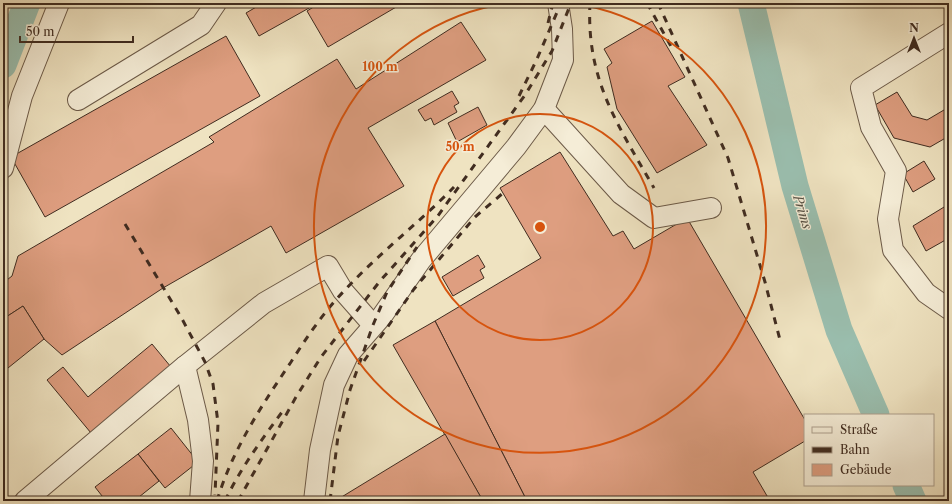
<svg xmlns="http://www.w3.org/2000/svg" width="952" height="504" viewBox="0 0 952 504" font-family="'Libre Caslon Text',serif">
  <rect width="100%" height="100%" fill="#efe3c1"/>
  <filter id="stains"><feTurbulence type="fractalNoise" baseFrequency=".005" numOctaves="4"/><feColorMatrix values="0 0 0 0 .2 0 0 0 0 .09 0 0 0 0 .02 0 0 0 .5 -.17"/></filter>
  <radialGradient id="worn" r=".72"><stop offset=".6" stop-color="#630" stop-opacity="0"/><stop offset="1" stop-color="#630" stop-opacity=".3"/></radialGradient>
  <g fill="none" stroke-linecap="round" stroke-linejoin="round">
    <g stroke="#9abeae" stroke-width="27">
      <polyline points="751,3 795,186 839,330 876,415"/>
      <polyline points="3,65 27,3"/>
      <polyline points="906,485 913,501"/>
    </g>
  </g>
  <g fill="#de9e80" stroke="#402c20">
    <polygon points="263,3 318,3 259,36 246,13"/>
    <polygon points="320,3 403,3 328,47 307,11"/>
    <polygon points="652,21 685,77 668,86 707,145 657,173 617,109 607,67 612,63 604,49"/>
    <polygon points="461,22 486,60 368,128 404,186 286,253 271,226 163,288 62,355 44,339 23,306 3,319 3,283 12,276 18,256 214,142 209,137 337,59 356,89"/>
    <polygon points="226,36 260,96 45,217 11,157"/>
    <polygon points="452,91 459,103 454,106 457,112 434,125 431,118 425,121 418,110"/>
    <polygon points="897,92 912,116 927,120 949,107 949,136 930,147 894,138 875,105"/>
    <polygon points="478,107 487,125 457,142 448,123"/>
    <polygon points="560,152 613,236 623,231 634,249 687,218 805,420 805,441 753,472 770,501 527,501 435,321 541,258 500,188"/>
    <polygon points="924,161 935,179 913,192 903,174"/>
    <polygon points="949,204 949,238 926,251 913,226"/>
    <polygon points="478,255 485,267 480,270 484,278 453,296 442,277"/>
    <polygon points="23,306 44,339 3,372 3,319"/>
    <polygon points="435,321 527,501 483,501 393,345"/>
    <polygon points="152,344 171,367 91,433 47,380 63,367 88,397"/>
    <polygon points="171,428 198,462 165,488 138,454"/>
    <polygon points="445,434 483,501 335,501"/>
    <polygon points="138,454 159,481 134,501 106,501 95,487"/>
  </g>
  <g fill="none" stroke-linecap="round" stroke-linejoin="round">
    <g stroke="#6c5a48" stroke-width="22">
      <g id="minor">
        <polyline points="949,33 861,88 871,127 896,171 888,219 893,250 926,293 949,309"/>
        <polyline points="78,100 201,25 216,3"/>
        <polyline points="544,109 621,194 654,218 711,208"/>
        <polyline points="3,168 22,96 59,3"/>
        <polyline points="185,366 264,303 328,266 343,291 373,325"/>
        <polyline points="25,501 185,366 198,420 203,461 200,501"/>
        <polyline points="314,501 320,450 334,385 348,355 382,316 421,260 516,147 544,109 563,60 562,29 558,3"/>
      </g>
    </g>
    <use href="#minor" stroke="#f5edd7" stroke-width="20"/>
    <g stroke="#402c20" stroke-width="3" stroke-dasharray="7 7" stroke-linecap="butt">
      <path d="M590 3C586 80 618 125 654 188"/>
      <polyline points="647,3 673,50"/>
      <polyline points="658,3 728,158 765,282 780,340"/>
      <polyline points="548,23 553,3"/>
      <polyline points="519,96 537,59 561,3"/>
      <polyline points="125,224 181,317 205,362 213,384 218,423 215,495"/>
      <polyline points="364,361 414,289 475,217 503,193"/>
      <path d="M217 501C232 450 262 405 291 362 307 337 323 313 344 291 378 254 419 223 454 187"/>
      <path d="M225 501C241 467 263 438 285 408"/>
      <polyline points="238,501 296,397 321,357 380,281 437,217 525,95 552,51 571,3"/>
      <polyline points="330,501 338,436 350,390 373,325 387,292 417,247"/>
    </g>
  </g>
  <g fill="none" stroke="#d7540e" stroke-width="2">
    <circle cx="540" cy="227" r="113"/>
    <path d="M571 3A226 226 0 1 1 509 3"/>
  </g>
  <g text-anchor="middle" stroke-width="3" stroke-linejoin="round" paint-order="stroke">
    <g font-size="13" font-style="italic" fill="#565044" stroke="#f5edd7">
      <text transform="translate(803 212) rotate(73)" y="5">Prims</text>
    </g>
  </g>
  <circle cx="540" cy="227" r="6" fill="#d7540e" stroke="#f5edd7" stroke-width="2"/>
  <g font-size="12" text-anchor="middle" font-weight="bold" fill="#d7540e" stroke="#f5edd7" stroke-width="3" stroke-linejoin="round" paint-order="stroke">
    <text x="380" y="71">100 m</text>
    <text x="460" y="151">50 m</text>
  </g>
  <rect width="952" height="504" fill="none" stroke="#efe3c1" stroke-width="16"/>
  <rect x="4" y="4" width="944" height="496" fill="none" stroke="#402c20" stroke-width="2"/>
  <rect x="8" y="8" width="936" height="488" fill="none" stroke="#402c20"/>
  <rect x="804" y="414" width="130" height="72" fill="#f5edd7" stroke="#ada08e"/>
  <rect x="812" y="427" width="20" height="6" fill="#f5edd7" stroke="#ada08e"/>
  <text x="840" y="434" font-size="12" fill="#402c20">Straße</text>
  <rect x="812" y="447" width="20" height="6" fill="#402c20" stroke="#ada08e"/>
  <text x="840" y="454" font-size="12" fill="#402c20">Bahn</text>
  <rect x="812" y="464" width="20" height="12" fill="#de9e80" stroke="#ada08e"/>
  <text x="840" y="474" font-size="12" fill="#402c20">Gebäude</text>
  <g transform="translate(914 38)" stroke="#f5edd7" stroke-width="3" paint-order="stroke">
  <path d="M0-3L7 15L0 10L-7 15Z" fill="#402c20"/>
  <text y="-6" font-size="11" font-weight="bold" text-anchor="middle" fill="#402c20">N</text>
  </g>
  <path d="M20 36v6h113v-6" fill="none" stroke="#402c20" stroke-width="2"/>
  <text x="26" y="36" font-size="12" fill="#402c20" stroke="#f5edd7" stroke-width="3" paint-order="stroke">50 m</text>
  <rect width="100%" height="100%" filter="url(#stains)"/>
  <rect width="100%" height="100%" fill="url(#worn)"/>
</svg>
